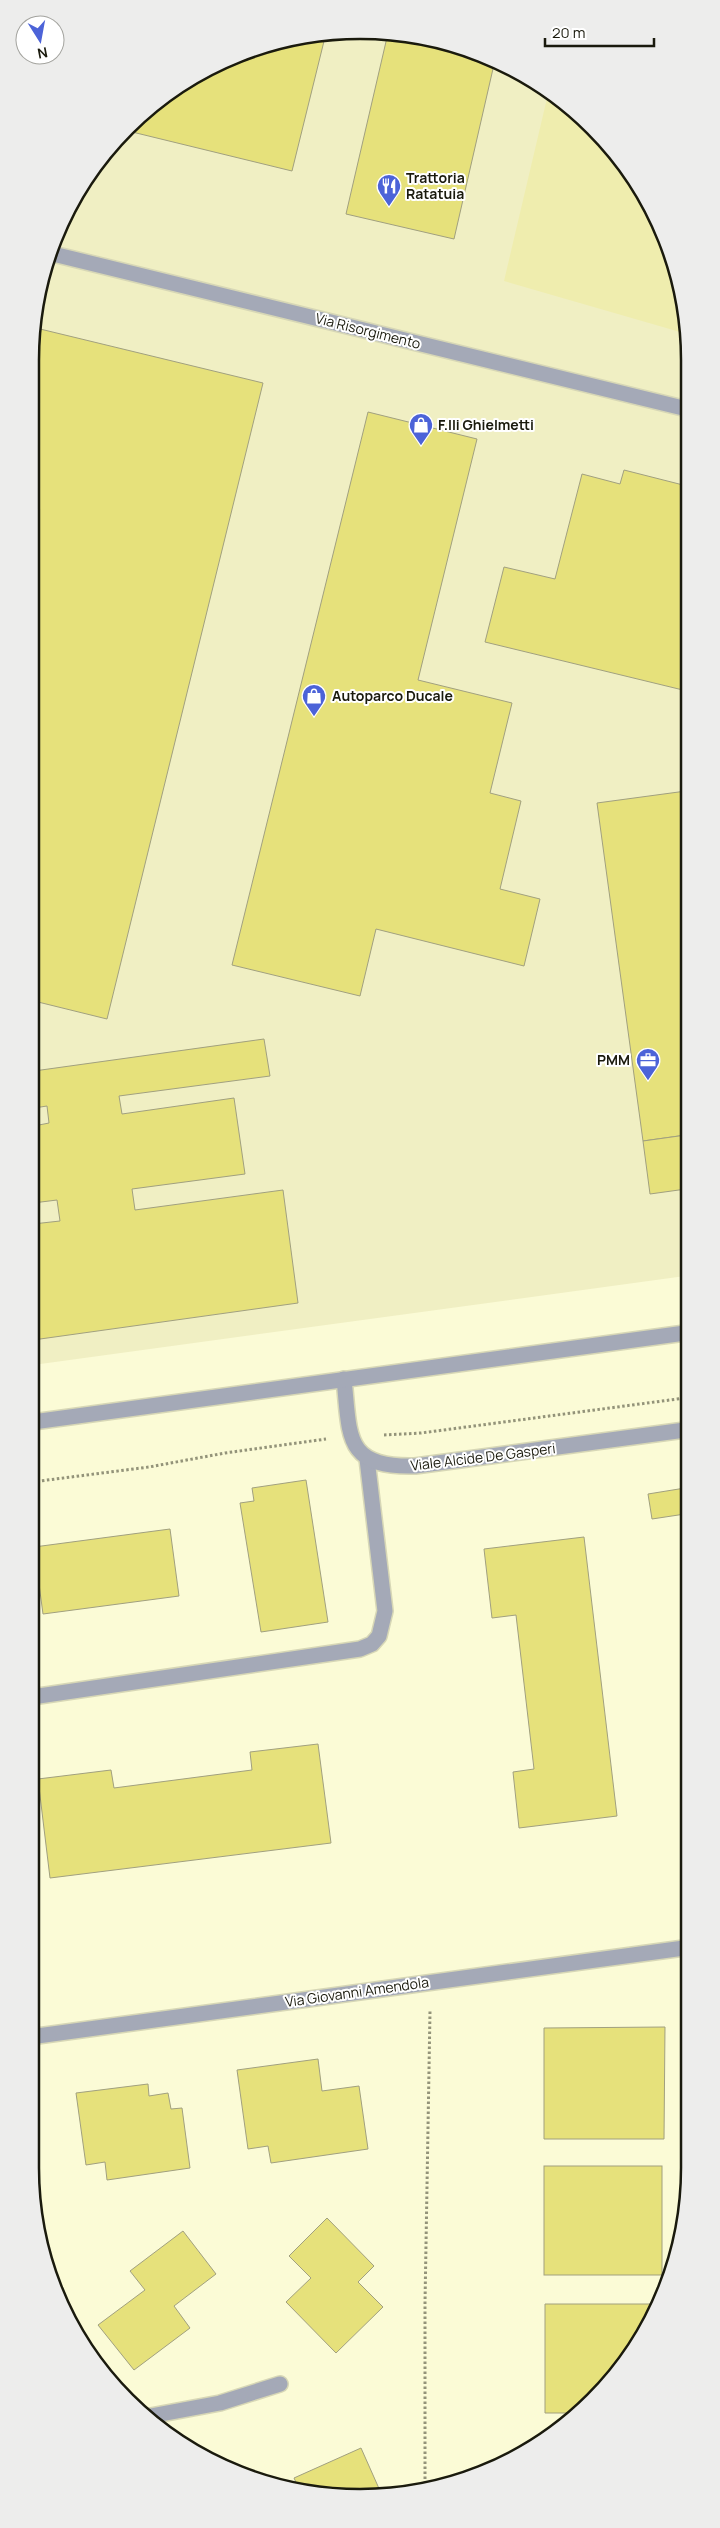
<svg xmlns="http://www.w3.org/2000/svg" width="720" height="2528" viewBox="0 0 720 2528" font-family="Manrope,sans-serif">
  <rect width="100%" height="100%" fill="#fbfbd6"/>
  <polygon fill="#f0efc3" points="360,30 424,36 506,64 594,127 656,214 687,317 685,1276 33,1365 36,296 55,234 85,177 126,127 176,86 295,36"/>
  <polygon fill="#efedae" points="548,94 594,127 656,214 687,317 687,334 504,281"/>
  <g fill="#e6e17b" stroke="#a1a07f">
    <polygon points="326,33 292,171 124,130 176,86 233,55 295,36"/>
    <polygon points="388,33 424,36 495,60 454,239 346,214"/>
    <polygon points="36,328 263,383 107,1019 34,1001"/>
    <polygon points="368,412 477,439 418,680 512,703 490,793 521,801 500,889 540,899 524,966 376,929 360,996 232,965"/>
    <polygon points="624,470 687,486 687,691 485,642 504,567 555,579 582,474 620,484"/>
    <polygon points="686,791 686,1135 643,1141 597,803"/>
    <polygon points="264,1039 270,1076 119,1096 122,1114 234,1098 245,1174 132,1189 135,1210 283,1190 298,1303 33,1340 33,1224 60,1221 57,1200 33,1203 34,1126 49,1123 47,1106 34,1108 34,1071"/>
    <polygon points="686,1135 686,1189 650,1194 643,1141"/>
    <polygon points="306,1480 328,1622 261,1632 240,1503 254,1501 252,1488"/>
    <polygon points="685,1488 685,1514 652,1519 648,1494"/>
    <polygon points="170,1529 179,1596 43,1614 34,1547"/>
    <polygon points="584,1537 617,1816 519,1828 513,1772 534,1769 516,1615 492,1618 484,1549"/>
    <polygon points="318,1744 331,1843 50,1878 38,1779 111,1770 114,1788 252,1770 250,1752"/>
    <polygon points="665,2027 664,2139 544,2139 544,2028"/>
    <polygon points="318,2059 322,2091 359,2086 368,2149 271,2163 268,2146 248,2149 237,2070"/>
    <polygon points="148,2084 149,2096 168,2093 171,2109 182,2108 190,2168 107,2180 105,2162 86,2165 76,2093"/>
    <rect x="544" y="2166" width="118" height="109"/>
    <polygon points="327,2218 374,2266 358,2282 383,2307 336,2353 286,2302 311,2278 289,2256"/>
    <polygon points="183,2231 216,2274 174,2306 190,2328 134,2370 98,2325 145,2290 130,2271"/>
    <polygon points="545,2304 657,2304 646,2333 608,2386 579,2413 545,2413"/>
    <polygon points="361,2448 381,2493 338,2497 300,2491 294,2478"/>
  </g>
  <g fill="none" stroke-linecap="round" stroke-linejoin="round">
    <g stroke="#d7d7b6" stroke-width="18">
      <polyline id="service" points="32,1697 360,1649 372,1644 379,1636 385,1611 367,1459"/>
    </g>
    <g stroke="#d7d7b6" stroke-width="18">
      <g id="minor">
        <polyline points="49,253 687,409"/>
        <path d="M344 1379C350 1436 344 1468 415 1466L685 1430"/>
        <polyline points="30,2037 684,1948"/>
        <polyline points="145,2417 220,2403 280,2384"/>
      </g>
    </g>
    <g stroke="#d7d7b6" stroke-width="18">
      <polyline id="tertiary" points="33,1422 685,1333"/>
    </g>
    <g stroke="#939379" stroke-width="3" stroke-dasharray="2.5 2.5" stroke-linecap="butt">
      <polyline points="384,1435 421,1433 685,1398"/>
      <polyline points="32,1482 149,1467 225,1453 326,1439"/>
      <polyline points="425,2489 425,2303 430,2011"/>
    </g>
    <use href="#service" stroke="#a4a9b7" stroke-width="15"/>
    <use href="#minor" stroke="#a4a9b7" stroke-width="15"/>
    <use href="#tertiary" stroke="#a4a9b7" stroke-width="15"/>
  </g>
  <defs>
    <g id="restaurant-pin" transform="scale(1.25)"><path d="M0 17L-7.5 6A9.5 9.5 0 1 1 7.5 6Z" fill="#4c63d8" stroke="#fff"/><path d="M-5-6h1v4h1v-4h1v4h1v-4h1v5L-1.5 .5V6h-2V.5L-5-1ZM5-6V6H3V1.5H1.5Q1.5-4 5-6Z" fill="#fff"/></g>
    <g id="shop-pin" transform="scale(1.25)"><path d="M0 17L-7.5 6A9.5 9.5 0 1 1 7.5 6Z" fill="#4c63d8" stroke="#fff"/><path d="M-5-2.5h2.3a2.7 3.5 0 0 1 5.4 0H5L5.5 6h-11ZM-1.5-2.5h3a1.5 2.3 0 0 0-3 0Z" fill="#fff"/></g>
    <g id="office-pin" transform="scale(1.25)"><path d="M0 17L-7.5 6A9.5 9.5 0 1 1 7.5 6Z" fill="#4c63d8" stroke="#fff"/><path d="M-6-3h4V-5.5h4V-3h4V5H-6ZM-1-4.5V-3h2v-1.5ZM-6 0V1H6V0Z" fill="#fff"/></g>
  </defs>
  <g fill-rule="evenodd">
    <use href="#restaurant-pin" x="389" y="186"/>
    <use href="#shop-pin" x="421" y="425"/>
    <use href="#shop-pin" x="314" y="696"/>
    <use href="#office-pin" x="648" y="1060"/>
  </g>
  <g text-anchor="middle" stroke-width="4" stroke-linejoin="round" paint-order="stroke">
    <g font-size="14" font-weight="bold" fill="#1a1a0d" stroke="#fff" text-anchor="start">
      <text x="406" y="183">Trattoria<tspan x="406" dy="16">Ratatuia</tspan></text>
      <text x="438" y="430">F.lli Ghielmetti</text>
      <text x="332" y="701">Autoparco Ducale</text>
      <text x="630" y="1065" text-anchor="end">PMM</text>
    </g>
    <g font-size="14" fill="#1a1a0d" stroke="#fff">
      <text transform="translate(368 331) rotate(14)" y="5">Via Risorgimento</text>
      <text transform="translate(483 1457) rotate(-7)" y="5">Viale Alcide De Gasperi</text>
      <text transform="translate(357 1992) rotate(-8)" y="5">Via Giovanni Amendola</text>
    </g>
  </g>
  <path d="M0 0H720V2528H0ZM360 39H360A321 321 0 0 1 681 360V2168A321 321 0 0 1 360 2489H360A321 321 0 0 1 39 2168V360A321 321 0 0 1 360 39Z" fill="#ededec" fill-rule="evenodd"/>
  <path fill="none" stroke="#1a1a0d" stroke-width="2.5" d="M360 39H360A321 321 0 0 1 681 360V2168A321 321 0 0 1 360 2489H360A321 321 0 0 1 39 2168V360A321 321 0 0 1 360 39Z"/>
  <g transform="translate(40 40) rotate(169)"><circle r="24" fill="#ffffff" stroke="#a3a39e"/>
  <path d="M0-4L9 19L0 12L-9 19Z" fill="#4c63d8"/>
  <text y="-8" font-size="14" font-weight="bold" text-anchor="middle" fill="#1a1a0d">N</text>
  </g>
  <path d="M545 38v8h109v-8" fill="none" stroke="#1a1a0d" stroke-width="2.5"/>
  <text x="552" y="38" font-size="15" fill="#1a1a0d" stroke="#ffffff" stroke-width="4" paint-order="stroke">20 m</text>
</svg>
